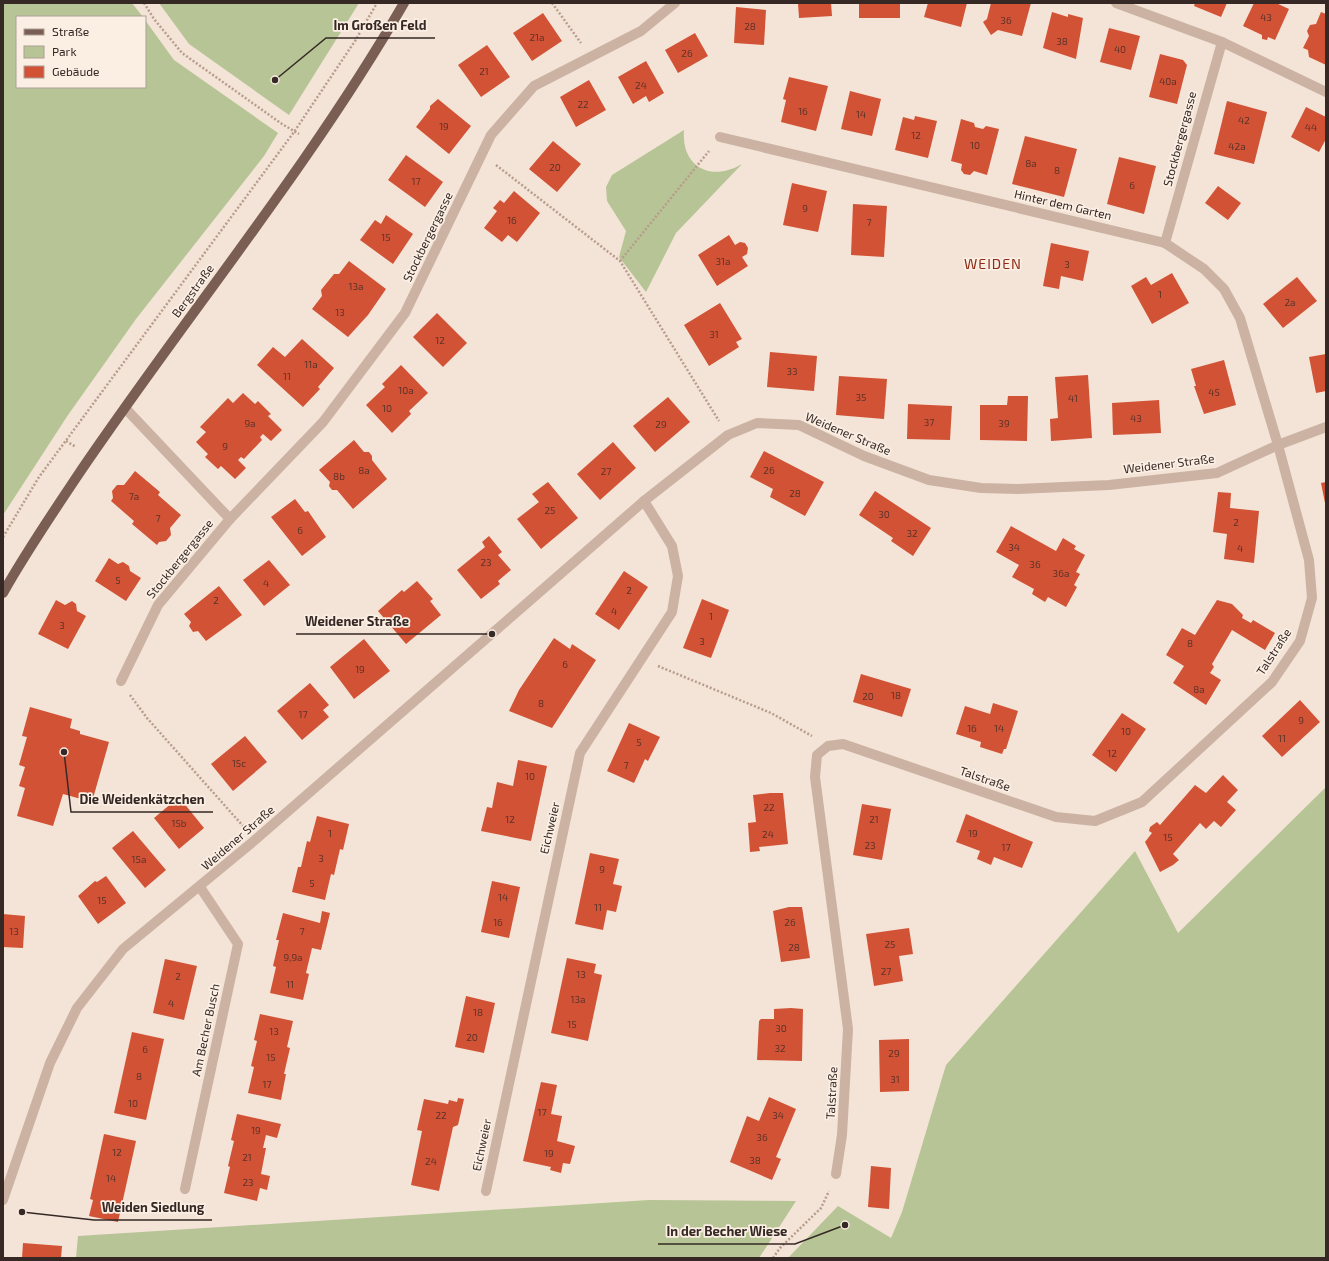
<svg xmlns="http://www.w3.org/2000/svg" width="1329" height="1261" viewBox="0 0 1329 1261" font-family="'Exo 2',sans-serif">
  <rect width="100%" height="100%" fill="#f3e4d7"/>
  <g fill="#b7c495">
    <polygon points="3,3 132,3 143,17 17,17 17,87 145,87 145,20 174,60 278,133 264,156 136,319 68,415 3,515"/>
    <polygon points="159,3 359,3 289,115 189,44"/>
    <path d="M684 130C681 168 712 182 742 164L676 233 646 292 619 257 626 231 607 201 606 187 612 175Z"/>
    <polygon points="1326,787 1326,1258 788,1258 838,1206 891,1238 902,1212 946,1065 1135,851 1178,933"/>
    <polygon points="649,1200 796,1201 759,1258 76,1258 78,1236"/>
  </g>
  <g fill="#d25236">
    <polygon points="798,3 831,3 832,16 799,18"/>
    <rect x="859" y="3" width="41" height="15"/>
    <polygon points="928,3 967,3 961,27 924,17"/>
    <polygon points="991,3 1031,3 1022,36 998,30 991,35 983,22 987,19"/>
    <polygon points="1195,3 1227,3 1221,17 1194,6"/>
    <polygon points="1254,3 1276,3 1289,9 1275,40 1268,37 1267,40 1262,39 1262,35 1243,26"/>
    <polygon points="736,7 766,10 764,45 734,43"/>
    <polygon points="1052,12 1068,17 1068,14 1083,18 1076,59 1043,48"/>
    <polygon points="1321,12 1326,14 1326,65 1309,57 1308,50 1303,48 1309,36 1307,31 1310,25 1316,24"/>
    <polygon points="543,13 562,41 532,61 513,33"/>
    <polygon points="1109,28 1140,36 1131,70 1100,62"/>
    <polygon points="695,33 708,56 678,73 665,50"/>
    <polygon points="487,45 510,77 481,97 458,65"/>
    <polygon points="1160,54 1183,60 1187,65 1177,104 1149,97"/>
    <polygon points="646,61 664,93 649,102 646,96 633,104 618,77"/>
    <polygon points="789,77 828,86 816,131 781,122 786,100 783,99"/>
    <polygon points="589,80 606,110 576,127 560,97"/>
    <polygon points="850,91 881,99 872,136 841,129"/>
    <polygon points="438,99 471,126 449,154 416,127 430,109 430,106"/>
    <polygon points="1227,101 1267,112 1254,164 1214,154"/>
    <polygon points="1306,107 1326,117 1326,139 1319,152 1291,137"/>
    <polygon points="915,116 937,121 928,158 895,150 903,117 914,120"/>
    <polygon points="961,119 974,123 975,127 983,129 986,126 999,129 987,175 974,171 970,175 964,174 961,170 962,164 951,161"/>
    <polygon points="1025,136 1077,149 1064,197 1012,184"/>
    <polygon points="553,141 581,164 557,192 529,169"/>
    <polygon points="406,155 443,182 425,207 388,180"/>
    <polygon points="1119,157 1156,166 1144,214 1107,204"/>
    <polygon points="792,183 827,191 818,232 783,225"/>
    <polygon points="1218,186 1241,203 1228,220 1205,203"/>
    <polygon points="514,191 540,213 517,242 508,235 502,242 484,228 497,211 493,208 500,200 504,203"/>
    <polygon points="853,204 887,206 884,257 851,255"/>
    <polygon points="386,215 413,234 393,264 360,240 375,220 381,224"/>
    <polygon points="729,235 735,245 740,242 745,243 748,248 747,254 742,257 748,266 717,286 698,255"/>
    <polygon points="1051,243 1089,251 1083,281 1061,276 1059,289 1043,286"/>
    <polygon points="349,261 386,289 368,315 348,337 312,309 322,296 321,290 334,274 339,274"/>
    <polygon points="1172,273 1189,303 1152,324 1131,286 1146,277 1151,285"/>
    <polygon points="1297,277 1317,301 1283,328 1263,304"/>
    <polygon points="720,303 742,339 736,342 739,347 709,366 684,325"/>
    <polygon points="437,313 467,343 443,367 413,337"/>
    <polygon points="302,339 334,368 318,387 320,389 303,407 257,365 273,347 285,357"/>
    <polygon points="770,352 817,356 814,391 767,387"/>
    <polygon points="1326,354 1326,391 1316,393 1309,357"/>
    <polygon points="1224,360 1236,405 1204,414 1194,386 1196,386 1191,369"/>
    <polygon points="401,365 428,393 409,411 411,414 392,433 366,405 385,387 382,384"/>
    <polygon points="1088,375 1092,438 1051,441 1050,419 1058,418 1055,377"/>
    <polygon points="839,376 887,379 884,419 836,415"/>
    <polygon points="243,393 255,404 258,401 271,414 268,416 282,430 271,441 263,434 260,437 262,440 244,459 241,457 238,460 246,468 235,479 221,466 218,469 205,457 208,454 196,442 206,432 200,427 228,398 233,403"/>
    <polygon points="1008,396 1028,396 1027,441 980,440 980,405 1007,405"/>
    <polygon points="668,397 690,422 655,452 633,426"/>
    <polygon points="1159,400 1161,433 1113,435 1112,403"/>
    <polygon points="908,404 952,406 950,440 907,439"/>
    <polygon points="354,440 364,452 369,452 372,456 372,460 387,479 353,509 337,490 332,490 329,486 330,482 319,470"/>
    <polygon points="613,442 636,468 600,500 577,474"/>
    <polygon points="764,451 824,482 805,516 770,497 773,489 750,477"/>
    <polygon points="135,471 160,492 158,495 181,515 170,528 171,535 166,541 159,542 157,545 132,524 134,521 111,501 113,498 112,491 117,485 124,485"/>
    <polygon points="548,482 578,518 541,549 517,519 539,502 532,494"/>
    <polygon points="1326,482 1326,503 1325,503 1321,483"/>
    <polygon points="875,491 931,528 913,556 891,541 893,538 859,515"/>
    <polygon points="1218,492 1231,493 1230,508 1259,511 1254,563 1224,559 1227,534 1213,532"/>
    <polygon points="295,499 305,512 308,511 326,537 302,556 271,517"/>
    <polygon points="1011,526 1056,551 1063,538 1076,546 1074,549 1085,555 1076,572 1080,574 1074,585 1077,587 1066,607 1048,597 1045,602 1032,594 1034,589 1012,577 1019,565 996,552"/>
    <polygon points="489,536 502,552 498,555 511,570 498,581 500,584 481,599 457,570 485,547 482,542"/>
    <polygon points="109,558 118,564 123,562 129,566 130,571 141,578 126,601 95,581"/>
    <polygon points="269,560 290,585 264,606 243,580"/>
    <polygon points="624,571 648,587 619,630 595,614"/>
    <polygon points="417,581 433,599 430,601 441,615 406,644 378,611 402,590 404,592"/>
    <polygon points="219,586 242,615 206,641 198,631 193,632 189,626 191,622 184,614"/>
    <polygon points="702,599 729,610 711,658 683,648"/>
    <polygon points="56,600 65,605 72,601 76,604 77,611 86,616 68,649 38,634"/>
    <polygon points="1217,600 1232,604 1243,615 1242,618 1251,623 1253,620 1275,633 1265,650 1232,630 1212,664 1214,667 1210,673 1221,680 1206,705 1173,683 1184,666 1166,655 1182,628 1195,635"/>
    <polygon points="554,638 570,649 572,644 596,660 552,728 509,711 519,690"/>
    <polygon points="364,639 390,671 354,699 330,667"/>
    <polygon points="861,674 911,689 902,717 853,702"/>
    <polygon points="310,683 329,705 323,710 329,717 302,740 277,711"/>
    <polygon points="1300,700 1320,722 1282,757 1262,736"/>
    <polygon points="993,703 1018,711 1006,749 1004,749 1002,754 980,747 981,742 956,734 965,706 990,714"/>
    <polygon points="30,707 72,719 70,728 80,731 80,734 109,742 92,802 63,794 53,826 17,816 25,788 19,786 25,767 19,765 27,737 22,736"/>
    <polygon points="1122,713 1146,729 1116,772 1092,755"/>
    <polygon points="629,723 660,737 648,761 645,759 634,783 607,771"/>
    <polygon points="245,736 267,762 233,791 211,764"/>
    <polygon points="518,760 547,766 531,841 481,831 487,807 492,808 497,782 513,786"/>
    <polygon points="1223,775 1238,790 1227,802 1236,810 1221,827 1214,821 1206,829 1200,823 1173,854 1179,860 1173,865 1160,872 1145,842 1152,833 1149,831 1150,827 1157,822 1160,825 1195,785 1206,793"/>
    <polygon points="770,793 783,793 788,844 759,847 760,851 750,852 748,823 756,822 753,795"/>
    <polygon points="179,797 204,828 179,849 154,818"/>
    <polygon points="862,804 891,809 882,860 853,855"/>
    <polygon points="966,814 1033,842 1022,868 994,857 991,865 977,859 980,851 956,842"/>
    <polygon points="317,816 349,824 343,850 340,849 334,875 331,874 325,900 292,892 298,867 301,867 307,841 310,842"/>
    <polygon points="133,831 166,870 145,888 112,848"/>
    <polygon points="590,853 619,859 613,884 622,886 616,912 607,910 603,930 575,924"/>
    <polygon points="106,876 126,903 98,924 78,896 95,881 97,882"/>
    <polygon points="492,881 520,887 509,938 481,932"/>
    <polygon points="789,907 802,907 810,958 781,962 773,911"/>
    <polygon points="322,911 330,913 321,950 312,948 306,973 309,974 303,1000 270,993 276,967 273,966 279,940 276,940 283,913 320,923"/>
    <polygon points="3,914 25,916 23,948 3,947"/>
    <polygon points="909,928 913,954 899,956 903,981 874,986 866,934"/>
    <polygon points="567,958 596,964 594,973 602,975 588,1041 551,1033"/>
    <polygon points="165,959 197,966 184,1020 153,1013"/>
    <polygon points="466,996 495,1003 484,1053 455,1047"/>
    <polygon points="791,1008 803,1009 802,1061 757,1060 759,1021 761,1019 774,1019 774,1009"/>
    <polygon points="260,1014 293,1021 287,1047 290,1048 284,1074 286,1074 281,1100 248,1093 254,1067 251,1066 257,1041 254,1040"/>
    <polygon points="132,1032 164,1039 146,1120 114,1113"/>
    <polygon points="909,1039 909,1091 880,1092 879,1040"/>
    <polygon points="541,1082 557,1085 551,1114 562,1116 557,1141 575,1146 570,1164 563,1163 561,1173 550,1170 551,1167 523,1161"/>
    <polygon points="769,1097 796,1109 776,1157 781,1159 772,1180 730,1162 747,1116 759,1121"/>
    <polygon points="458,1098 464,1099 458,1125 453,1127 439,1191 411,1185 422,1131 417,1130 424,1099 448,1104 449,1100 457,1102"/>
    <polygon points="237,1114 281,1124 277,1138 266,1135 263,1148 266,1148 261,1174 270,1176 267,1190 260,1188 257,1201 224,1193 230,1167 228,1166 234,1141 231,1140"/>
    <polygon points="104,1134 136,1141 118,1222 89,1216 93,1200 90,1199"/>
    <polygon points="871,1166 891,1168 889,1209 868,1207"/>
    <polygon points="23,1243 62,1246 61,1258 22,1258"/>
  </g>
  <g fill="none" stroke-linecap="round" stroke-linejoin="round">
    <g stroke="#b89c8c" stroke-width="2.5" stroke-dasharray="2 2" stroke-linecap="butt">
      <polyline points="144,3 154,19 182,53 282,124 299,134"/>
      <polyline points="552,3 581,43"/>
      <polyline points="496,165 620,261 719,421"/>
      <polyline points="620,261 709,151"/>
      <polyline points="66,441 76,447"/>
      <polyline points="3,537 39,477 294,132 355,41 377,3"/>
      <polyline points="658,666 771,713 812,736"/>
      <polyline points="130,695 147,718 243,826"/>
      <polyline points="773,1258 780,1248 821,1208 829,1191"/>
    </g>
    <g stroke="#ccb2a2" stroke-width="10">
      <polyline points="1116,3 1222,42 1165,243"/>
      <polyline points="1222,42 1326,92"/>
      <polyline points="720,137 1165,243 1204,269 1224,289 1240,318 1278,445 1309,560 1312,598 1300,641 1272,682 1142,802 1095,821 1056,817 843,744 828,746 817,755 815,777 848,1029 842,1135 836,1174"/>
      <polyline points="125,408 230,519 323,422 405,313 491,135 534,86 641,31 675,3"/>
      <polyline points="121,681 158,605 230,519"/>
      <polyline points="185,1189 238,944 200,887"/>
      <polyline points="486,1191 580,753 672,612 678,576 672,546 644,501"/>
      <polyline points="3,1200 50,1063 77,1008 123,949 255,840 644,501 728,435 757,423 799,425 864,456 929,480 981,488 1018,489 1109,485 1217,473 1278,445 1326,427"/>
    </g>
    <path stroke="#7a5e54" stroke-width="10" d="M3 593C26 552 52 514 78 475 185 317 308 169 404 3"/>
  </g>
  <g text-anchor="middle" stroke-width="3.5" stroke-linejoin="round" paint-order="stroke">
    <g font-size="10" fill="#5d3329">
      <text x="1266" y="21">43</text>
      <text x="1006" y="24">36</text>
      <text x="750" y="30">28</text>
      <text x="537" y="41">21a</text>
      <text x="1062" y="45">38</text>
      <text x="1120" y="53">40</text>
      <text x="687" y="57">26</text>
      <text x="484" y="75">21</text>
      <text x="1168" y="85">40a</text>
      <text x="641" y="89">24</text>
      <text x="583" y="108">22</text>
      <text x="803" y="115">16</text>
      <text x="861" y="118">14</text>
      <text x="1244" y="124">42</text>
      <text x="444" y="130">19</text>
      <text x="1311" y="131">44</text>
      <text x="916" y="139">12</text>
      <text x="975" y="149">10</text>
      <text x="1237" y="150">42a</text>
      <text x="1031" y="167">8a</text>
      <text x="555" y="171">20</text>
      <text x="1057" y="174">8</text>
      <text x="416" y="185">17</text>
      <text x="1132" y="189">6</text>
      <text x="805" y="212">9</text>
      <text x="512" y="224">16</text>
      <text x="869" y="226">7</text>
      <text x="386" y="241">15</text>
      <text x="723" y="265">31a</text>
      <text x="1067" y="268">3</text>
      <text x="356" y="290">13a</text>
      <text x="1160" y="298">1</text>
      <text x="1290" y="306">2a</text>
      <text x="340" y="316">13</text>
      <text x="714" y="338">31</text>
      <text x="440" y="344">12</text>
      <text x="311" y="368">11a</text>
      <text x="792" y="375">33</text>
      <text x="287" y="380">11</text>
      <text x="406" y="394">10a</text>
      <text x="1214" y="396">45</text>
      <text x="861" y="401">35</text>
      <text x="1073" y="402">41</text>
      <text x="387" y="412">10</text>
      <text x="1136" y="422">43</text>
      <text x="929" y="426">37</text>
      <text x="250" y="427">9a</text>
      <text x="1004" y="427">39</text>
      <text x="661" y="428">29</text>
      <text x="225" y="450">9</text>
      <text x="364" y="474">8a</text>
      <text x="769" y="474">26</text>
      <text x="606" y="475">27</text>
      <text x="339" y="480">8b</text>
      <text x="795" y="497">28</text>
      <text x="134" y="500">7a</text>
      <text x="550" y="514">25</text>
      <text x="884" y="518">30</text>
      <text x="158" y="522">7</text>
      <text x="1236" y="526">2</text>
      <text x="300" y="534">6</text>
      <text x="912" y="537">32</text>
      <text x="1014" y="551">34</text>
      <text x="1240" y="552">4</text>
      <text x="486" y="566">23</text>
      <text x="1035" y="568">36</text>
      <text x="1061" y="577">36a</text>
      <text x="118" y="584">5</text>
      <text x="266" y="587">4</text>
      <text x="629" y="594">2</text>
      <text x="216" y="604">2</text>
      <text x="614" y="615">4</text>
      <text x="711" y="620">1</text>
      <text x="62" y="629">3</text>
      <text x="702" y="645">3</text>
      <text x="1190" y="647">8</text>
      <text x="565" y="668">6</text>
      <text x="360" y="673">19</text>
      <text x="1199" y="693">8a</text>
      <text x="896" y="699">18</text>
      <text x="868" y="700">20</text>
      <text x="541" y="707">8</text>
      <text x="303" y="718">17</text>
      <text x="1301" y="724">9</text>
      <text x="972" y="732">16</text>
      <text x="999" y="732">14</text>
      <text x="1126" y="735">10</text>
      <text x="1282" y="742">11</text>
      <text x="639" y="746">5</text>
      <text x="1112" y="757">12</text>
      <text x="239" y="767">15c</text>
      <text x="626" y="769">7</text>
      <text x="530" y="780">10</text>
      <text x="769" y="811">22</text>
      <text x="510" y="823">12</text>
      <text x="874" y="823">21</text>
      <text x="179" y="827">15b</text>
      <text x="330" y="837">1</text>
      <text x="973" y="837">19</text>
      <text x="768" y="838">24</text>
      <text x="1168" y="841">15</text>
      <text x="870" y="849">23</text>
      <text x="1006" y="851">17</text>
      <text x="321" y="862">3</text>
      <text x="139" y="863">15a</text>
      <text x="602" y="873">9</text>
      <text x="312" y="887">5</text>
      <text x="503" y="901">14</text>
      <text x="102" y="904">15</text>
      <text x="598" y="911">11</text>
      <text x="498" y="926">16</text>
      <text x="790" y="926">26</text>
      <text x="14" y="935">13</text>
      <text x="302" y="935">7</text>
      <text x="890" y="948">25</text>
      <text x="794" y="951">28</text>
      <text x="293" y="961">9,9a</text>
      <text x="886" y="975">27</text>
      <text x="581" y="978">13</text>
      <text x="178" y="980">2</text>
      <text x="290" y="988">11</text>
      <text x="578" y="1003">13a</text>
      <text x="171" y="1007">4</text>
      <text x="478" y="1016">18</text>
      <text x="572" y="1028">15</text>
      <text x="781" y="1032">30</text>
      <text x="274" y="1035">13</text>
      <text x="472" y="1041">20</text>
      <text x="780" y="1052">32</text>
      <text x="145" y="1053">6</text>
      <text x="894" y="1057">29</text>
      <text x="271" y="1061">15</text>
      <text x="139" y="1080">8</text>
      <text x="895" y="1083">31</text>
      <text x="267" y="1088">17</text>
      <text x="133" y="1107">10</text>
      <text x="542" y="1116">17</text>
      <text x="441" y="1119">22</text>
      <text x="778" y="1119">34</text>
      <text x="256" y="1134">19</text>
      <text x="762" y="1141">36</text>
      <text x="117" y="1156">12</text>
      <text x="549" y="1157">19</text>
      <text x="247" y="1161">21</text>
      <text x="755" y="1164">38</text>
      <text x="431" y="1165">24</text>
      <text x="111" y="1182">14</text>
      <text x="248" y="1186">23</text>
    </g>
    <g font-size="12" fill="#362925" stroke="#fbeee3">
      <text transform="translate(1180 139) rotate(-75)" y="4">Stockbergergasse</text>
      <text transform="translate(1063 205) rotate(13)" y="4">Hinter dem Garten</text>
      <text transform="translate(428 237) rotate(-64)" y="4">Stockbergergasse</text>
      <text transform="translate(193 291) rotate(-54)" y="4">Bergstraße</text>
      <text transform="translate(848 434) rotate(23)" y="4">Weidener Straße</text>
      <text transform="translate(1169 464) rotate(-7)" y="4">Weidener Straße</text>
      <text transform="translate(180 559) rotate(-51)" y="4">Stockbergergasse</text>
      <text transform="translate(1274 652) rotate(-57)" y="4">Talstraße</text>
      <text transform="translate(985 779) rotate(19)" y="4">Talstraße</text>
      <text transform="translate(550 828) rotate(-77)" y="4">Eichweier</text>
      <text transform="translate(238 838) rotate(-41)" y="4">Weidener Straße</text>
      <text transform="translate(206 1030) rotate(-78)" y="4">Am Becher Busch</text>
      <text transform="translate(832 1093) rotate(-87)" y="4">Talstraße</text>
      <text transform="translate(482 1145) rotate(-78)" y="4">Eichweier</text>
    </g>
    <g font-size="14" letter-spacing="1" fill="#8d2b16" stroke="#fbeee3">
      <text x="993" y="269">WEIDEN</text>
    </g>
  </g>
  <path fill="none" stroke="#362925" stroke-width="1.5" d="M275 80L326 38H435M492 634L417 634H296M64 752L71 812H213M22 1212L94 1220H212M845 1225L795 1244H658"/>
  <g fill="#362925" stroke="#fbeee3" stroke-width="1.5">
    <circle cx="275" cy="80" r="4"/>
    <circle cx="492" cy="634" r="4"/>
    <circle cx="64" cy="752" r="4"/>
    <circle cx="22" cy="1212" r="4"/>
    <circle cx="845" cy="1225" r="4"/>
  </g>
  <g font-size="13" text-anchor="middle" font-weight="bold" fill="#362925" stroke="#fbeee3" stroke-width="3.5" stroke-linejoin="round" paint-order="stroke">
    <text x="380" y="30">Im Großen Feld</text>
    <text x="357" y="626">Weidener Straße</text>
    <text x="142" y="804">Die Weidenkätzchen</text>
    <text x="153" y="1212">Weiden Siedlung</text>
    <text x="727" y="1236">In der Becher Wiese</text>
  </g>
  <rect width="1329" height="1261" fill="none" stroke="#362925" stroke-width="8"/>
  <rect x="16" y="16" width="130" height="72" fill="#fbeee3" stroke="#ac9f97"/>
  <rect x="24" y="29" width="20" height="6" fill="#7a5e54" stroke="#ac9f97"/>
  <text x="52" y="36" font-size="12" fill="#362925">Straße</text>
  <rect x="24" y="46" width="20" height="12" fill="#b7c495" stroke="#ac9f97"/>
  <text x="52" y="56" font-size="12" fill="#362925">Park</text>
  <rect x="24" y="66" width="20" height="12" fill="#d25236" stroke="#ac9f97"/>
  <text x="52" y="76" font-size="12" fill="#362925">Gebäude</text>
</svg>
